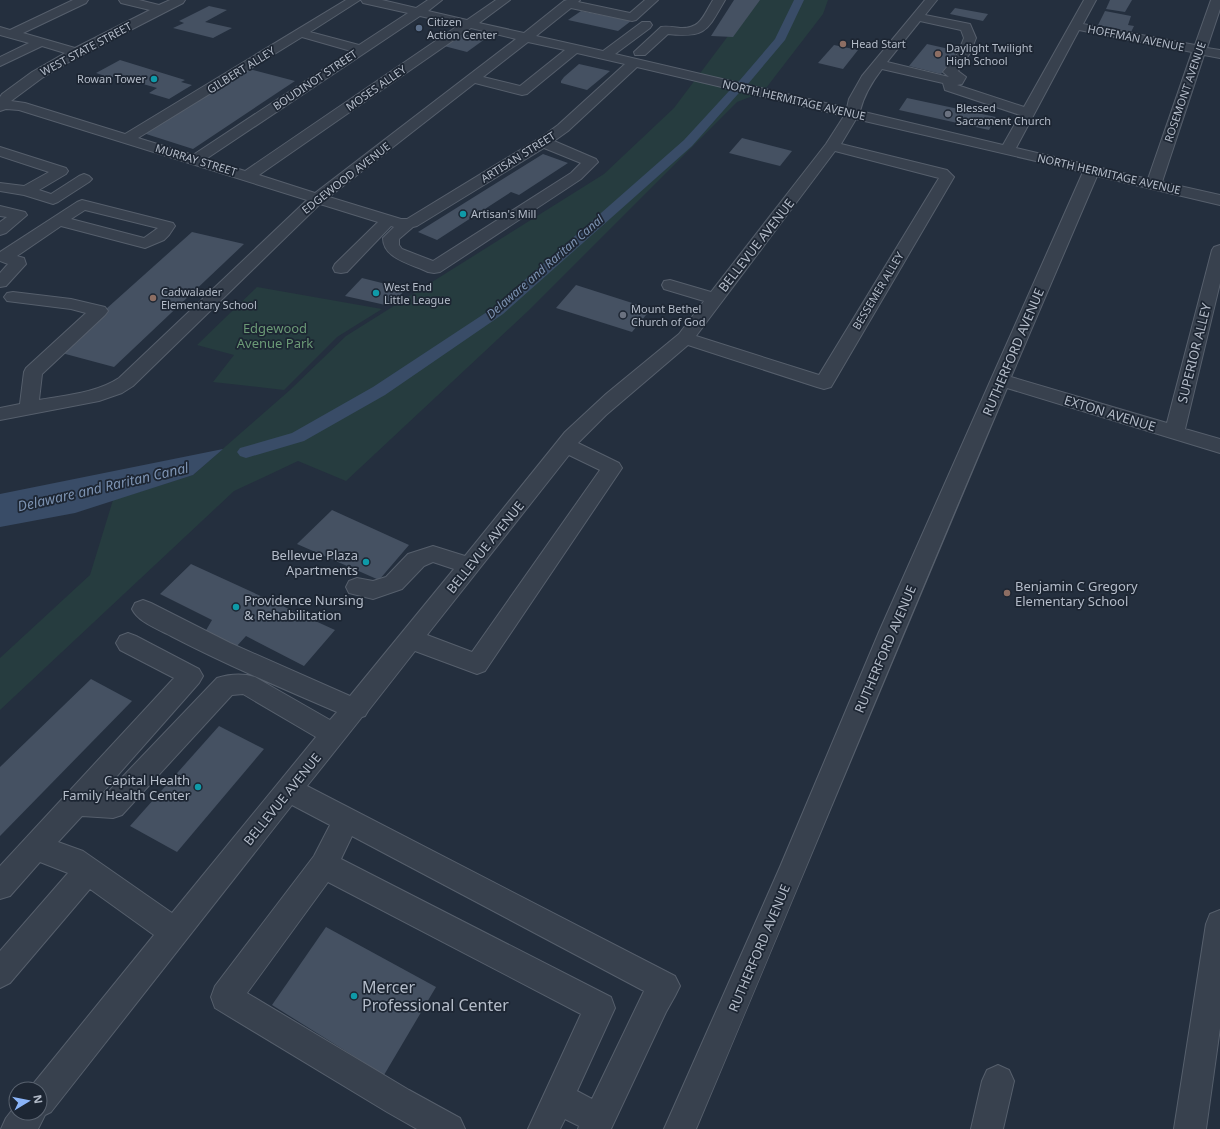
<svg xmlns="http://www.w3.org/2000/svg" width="1220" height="1129" viewBox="0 0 1220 1129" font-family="'Noto Sans',sans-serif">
  <rect width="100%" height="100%" fill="#242f3e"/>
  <g fill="#263c3f">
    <polygon points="755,0 828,0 823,14 763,92 737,102 528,311 346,481 298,461 234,491 0,710 0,658 90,575 113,500 193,475 290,390 346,336 604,174 674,108"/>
    <polygon points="257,287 382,309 337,337 284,390 213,382 234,355 197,345"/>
  </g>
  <polygon fill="#394c67" points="223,449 193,475 75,513 0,527 0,494"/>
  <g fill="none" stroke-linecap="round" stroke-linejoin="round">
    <g fill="#394c67" fill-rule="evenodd">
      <polygon points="794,0 804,0 785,40 748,84 740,84 738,82 740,80 775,39"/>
      <polygon points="734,89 738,90 740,92 738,94 692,146 503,314 385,395 304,441 246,458 240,456 237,452 240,448 292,433 373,387 493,308 684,140 730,90"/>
    </g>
  </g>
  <g fill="#455162">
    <polygon points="734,0 760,0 733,37 711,36"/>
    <polygon points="1110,0 1132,0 1125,12 1106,9"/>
    <polygon points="209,6 227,10 205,22 232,28 213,38 173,28 184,23 179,21"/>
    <polygon points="955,8 988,14 983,21 950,14"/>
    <polygon points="581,11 631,21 618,31 568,20"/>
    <polygon points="1105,11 1131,16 1128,25 1134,26 1131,32 1098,25"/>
    <polygon points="462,34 485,39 467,52 444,46"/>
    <polygon points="927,44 958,51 941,74 909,66"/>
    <polygon points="834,45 858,50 843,69 818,63"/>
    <polygon points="120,60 185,80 181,82 192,85 169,99 149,93 157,88 115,76 111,78 96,73"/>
    <polygon points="579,64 610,71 587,90 561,83 561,81 564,77"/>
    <polygon points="249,69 295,81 193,149 143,133"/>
    <polygon points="907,98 996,117 989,130 899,110"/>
    <polygon points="742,138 792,151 780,166 729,153"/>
    <polygon points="543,154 568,163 519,195 511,192 437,240 418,232"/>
    <polygon points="192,232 244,244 114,367 58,352"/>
    <polygon points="362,278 406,289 390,306 345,296"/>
    <polygon points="576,285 651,309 632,332 556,308"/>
    <polygon points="332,510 409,545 379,580 297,544"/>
    <polygon points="191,564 335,630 304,666 246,636 236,647 205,632 212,620 160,594"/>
    <polygon points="91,679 132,701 0,836 0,767"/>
    <polygon points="219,726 264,749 177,852 130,826"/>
    <polygon points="326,927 436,987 384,1075 272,1005"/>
  </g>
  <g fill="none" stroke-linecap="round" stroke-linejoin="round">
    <g stroke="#565f6c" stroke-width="2">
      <g id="minor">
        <path d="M73 0H88L86 3 23 33 75 48 150 10 121 3 119 0H139L159 5 170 0H185L183 3 74 59 42 78 11 101 25 103 125 134 346 0H360L310 32 359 45 408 13 363 3 361 0H382L416 8 428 0H442L428 11 467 20 496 0H510L479 23 524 33 564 1 567 0H580L578 2 630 13 645 0H658L636 20 632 21 571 8 536 36 603 51 642 22H650L652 25 650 28 615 54 847 108 849 99 862 76 925 0H937L925 15 970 24 976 38 970 53 958 71 966 77 962 84 957 85 1024 107 1084 0H1096L1083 24 1195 45 1211 0H1220V9L1207 48 1220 50V58L1204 55 1162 182 1220 195V205L1097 176 1011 377 1167 423 1212 250 1214 247 1220 245V283L1185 429 1220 439V453L1007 388C902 634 801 882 696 1129H664L780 867 879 632 1083 172 856 119 841 144 947 170 954 177 831 387 824 389 817 387 688 345 606 415 578 443 619 463 622 468 485 671 477 674 415 651 368 711 365 716 362 717 307 786 675 976 680 986 675 996 666 1012 611 1129H578L579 1126 565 1119 560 1129H528L581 1014 328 882 247 993 409 1090 460 1118 465 1129H417L387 1112 215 1008 211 997 215 986 314 856 330 825 292 805 51 1112 45 1115 38 1129H1L6 1118 16 1105V1113H40V1089H29L154 935 90 889 10 983 0 988V951L68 873 40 862 10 896 0 899V866L174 678 120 650 116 643 120 636 128 633 136 636 199 669 203 676 199 683 102 793H107L217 678C230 674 242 673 255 677L330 720 337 712C281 688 225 664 171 636 158 629 138 622 132 609L135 603 143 600 151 603 230 643 350 696 454 569 433 562 424 566 402 589 373 599 349 593 346 587 349 581 357 578 373 581 386 577 408 554 433 546 465 556 565 432 606 394 679 334 704 301 664 289 662 285 664 281 670 280 711 292 826 144 844 116 637 67 568 131 554 141 596 159 598 162 581 179 440 272 434 273 428 272C412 264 383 259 383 238L394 227 391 226 347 272 341 273 335 272 333 268 335 264 378 222 320 204 133 386 122 393 99 401 0 420V408L20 404 24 372 26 368 86 313 71 309 7 301 4 297 7 293 13 292 71 299 105 307 108 311 105 315 42 374 39 400C67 395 96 393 119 378L307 200 19 110 6 109 0 111V97L2 94 32 72 65 53 42 46 0 66V57L29 43 0 35V27L10 30ZM420 16 459 25 245 171 206 159ZM920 21 961 30 964 38 958 53 943 72 949 77 887 62ZM471 28 516 39 315 193 259 175ZM1079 30 1192 52 1148 179 1016 148ZM302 37 351 51 193 155 138 138ZM528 42 565 50 520 86 483 77ZM577 53 625 64 558 125 543 136 407 219H401L329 197 475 83 522 95 527 94ZM882 69 943 83 945 90 1020 115 1003 145 860 111C864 95 872 82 882 69ZM544 148 581 163 571 173 433 261 402 249 399 245V239L413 227 417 226ZM835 151 939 178 819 375 696 336ZM569 455 600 470 472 652 427 635ZM243 694 316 737 172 913 83 851 58 842 82 816 113 818 122 815 232 695ZM352 836 644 991 592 1099 577 1091 615 1008 611 997 341 859Z"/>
        <path d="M713 0H725C707 31 706 38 668 34L645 55H635L634 52 661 27C667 26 673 27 680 28 701 29 703 16 713 0Z"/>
        <polygon points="0,147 66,168 68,171 66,174 39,190 51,194 79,176 84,174 89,176 92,179 89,182 58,202 53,204 24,195 0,191 0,183 24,186 49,172 0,156"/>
        <path d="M82 200 173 223 175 226 169 235 164 240 145 248 61 226 17 256 24 258 26 264 6 286 0 287V273L8 264 0 261V252L77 202ZM85 210 158 228 144 238 71 219Z"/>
        <polygon points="0,206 25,212 27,215 6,233 0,235 0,222 7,217 0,216"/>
        <polygon points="1220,910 1220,1028 1206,1129 1174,1129 1206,924 1210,914"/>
        <polygon points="998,1065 1009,1070 1014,1081 1003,1129 971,1129 982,1081 987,1070"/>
      </g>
    </g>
    <use href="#minor" fill="#38414e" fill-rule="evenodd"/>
  </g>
  <circle fill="#5c6f8a" stroke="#1d2633" stroke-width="1.5" cx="419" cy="28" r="4"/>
  <g fill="#8d6e63" stroke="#1d2633" stroke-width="1.5">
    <circle cx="843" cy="44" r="4"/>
    <circle cx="938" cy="54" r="4"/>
    <circle cx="153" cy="298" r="4"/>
    <circle cx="1007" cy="593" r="4"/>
  </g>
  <g fill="#0f9aa8" stroke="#1d2633" stroke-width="1.5">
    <circle cx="154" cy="79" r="4"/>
    <circle cx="463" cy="214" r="4"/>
    <circle cx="376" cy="293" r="4"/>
    <circle cx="366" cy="562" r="4"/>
    <circle cx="236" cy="607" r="4"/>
    <circle cx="198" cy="787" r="4"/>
    <circle cx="354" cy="996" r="4"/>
  </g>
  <g fill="#6b7280" stroke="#1d2633" stroke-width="1.5">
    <circle cx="948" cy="114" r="4"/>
    <circle cx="623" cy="315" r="4"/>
  </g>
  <g text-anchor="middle" stroke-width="3.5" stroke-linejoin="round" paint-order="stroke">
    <g font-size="11" fill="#b4bcc9" stroke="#1d2633" text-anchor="start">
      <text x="427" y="26">Citizen<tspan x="427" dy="13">Action Center</tspan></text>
      <text x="851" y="48">Head Start</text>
      <text x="946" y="52">Daylight Twilight<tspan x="946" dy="13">High School</tspan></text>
      <text x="146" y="83" text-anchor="end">Rowan Tower</text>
      <text x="956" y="112">Blessed<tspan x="956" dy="13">Sacrament Church</tspan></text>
      <text x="471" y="218">Artisan's Mill</text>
      <text x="384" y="291">West End<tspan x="384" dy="13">Little League</tspan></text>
      <text x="161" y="296">Cadwalader<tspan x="161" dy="13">Elementary School</tspan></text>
      <text x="631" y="313">Mount Bethel<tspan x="631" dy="13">Church of God</tspan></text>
    </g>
    <g font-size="11" fill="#b4bcc9" stroke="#1d2633">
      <text transform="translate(1136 38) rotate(11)" y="4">HOFFMAN AVENUE</text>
      <text transform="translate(86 49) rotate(-28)" y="4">WEST STATE STREET</text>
      <text transform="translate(241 70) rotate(-32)" y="4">GILBERT ALLEY</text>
      <text transform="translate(315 80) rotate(-34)" y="4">BOUDINOT STREET</text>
      <text transform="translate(376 88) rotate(-35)" y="4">MOSES ALLEY</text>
      <text transform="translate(1185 92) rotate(-71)" y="4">ROSEMONT AVENUE</text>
      <text transform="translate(794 100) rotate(13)" y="4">NORTH HERMITAGE AVENUE</text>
      <text transform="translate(518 157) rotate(-32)" y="4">ARTISAN STREET</text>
      <text transform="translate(196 160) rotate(17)" y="4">MURRAY STREET</text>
      <text transform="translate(1109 174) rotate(13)" y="4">NORTH HERMITAGE AVENUE</text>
      <text transform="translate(346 178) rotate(-38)" y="4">EDGEWOOD AVENUE</text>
      <text transform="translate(878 291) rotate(-59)" y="4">BESSEMER ALLEY</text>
    </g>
    <g font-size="12" font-style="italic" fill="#7c92b1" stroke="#1d2633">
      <text transform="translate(545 267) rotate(-41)" y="4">Delaware and Raritan Canal</text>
    </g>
    <g font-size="13" fill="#b4bcc9" stroke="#1d2633">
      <text transform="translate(756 245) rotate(-52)" y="5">BELLEVUE AVENUE</text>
      <text transform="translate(1013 352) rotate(-67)" y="5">RUTHERFORD AVENUE</text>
      <text transform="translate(1194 353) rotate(-76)" y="5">SUPERIOR ALLEY</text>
      <text transform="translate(1110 413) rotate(17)" y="5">EXTON AVENUE</text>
      <text transform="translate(485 547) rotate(-51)" y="5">BELLEVUE AVENUE</text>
      <text transform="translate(885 649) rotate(-67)" y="5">RUTHERFORD AVENUE</text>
      <text transform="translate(282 799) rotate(-51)" y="5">BELLEVUE AVENUE</text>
      <text transform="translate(759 948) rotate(-67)" y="5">RUTHERFORD AVENUE</text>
    </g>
    <g font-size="13" fill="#6b9a76" stroke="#1d2633">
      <text x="275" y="333">Edgewood<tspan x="275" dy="15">Avenue Park</tspan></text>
    </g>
    <g font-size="13" fill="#b4bcc9" stroke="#1d2633" text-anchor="end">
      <text x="358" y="560">Bellevue Plaza<tspan x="358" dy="15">Apartments</tspan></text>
      <text x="1015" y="591" text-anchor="start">Benjamin C Gregory<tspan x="1015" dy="15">Elementary School</tspan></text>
      <text x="244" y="605" text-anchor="start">Providence Nursing<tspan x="244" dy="15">&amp; Rehabilitation</tspan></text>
      <text x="190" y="785">Capital Health<tspan x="190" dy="15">Family Health Center</tspan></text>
    </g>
    <g font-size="14" font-style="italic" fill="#7c92b1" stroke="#1d2633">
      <text transform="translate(103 487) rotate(-13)" y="5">Delaware and Raritan Canal</text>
    </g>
    <g font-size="16" fill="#b4bcc9" stroke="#1d2633" text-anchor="start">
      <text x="362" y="993">Mercer<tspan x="362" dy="18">Professional Center</tspan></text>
    </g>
  </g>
  <g transform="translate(28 1101) rotate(80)"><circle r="19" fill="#1d2633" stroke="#59626f"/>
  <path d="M0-3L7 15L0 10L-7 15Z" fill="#8ab4f8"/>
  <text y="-6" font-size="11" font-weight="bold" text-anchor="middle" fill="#b4bcc9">N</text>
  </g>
</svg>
